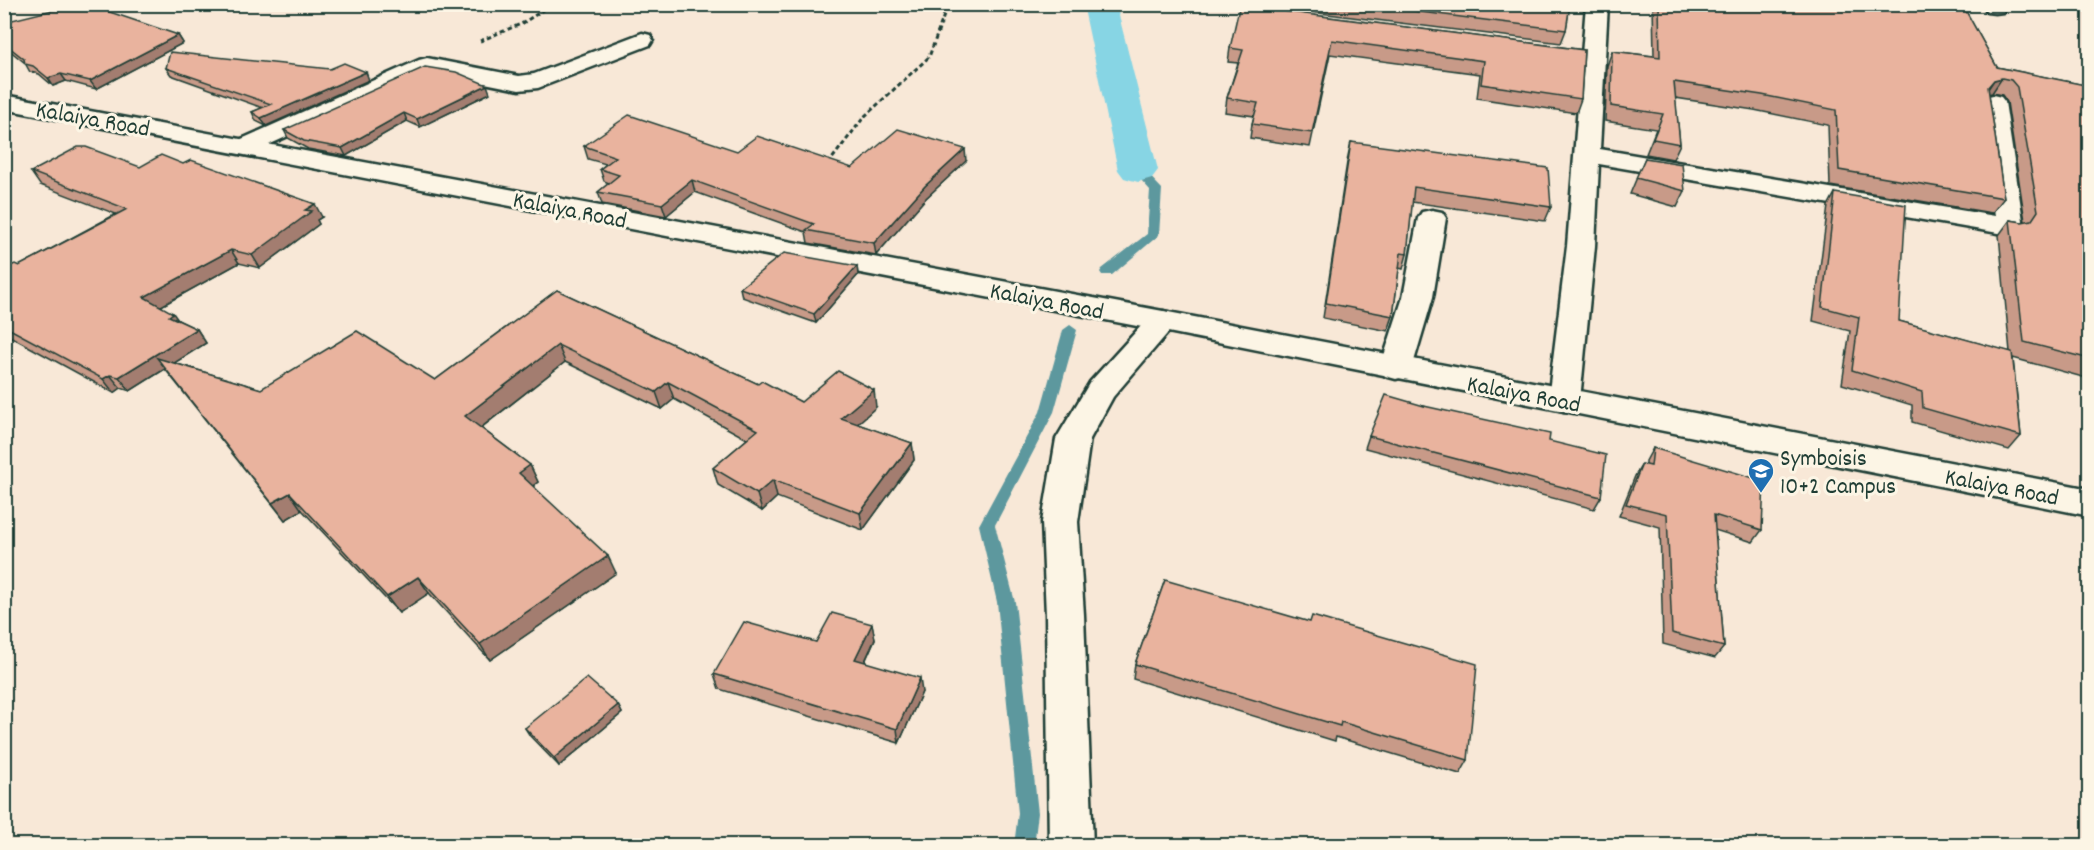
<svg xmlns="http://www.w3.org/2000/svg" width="2094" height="850" viewBox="0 0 2094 850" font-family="Dekko,sans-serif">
  <rect width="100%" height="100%" fill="#f8e8d7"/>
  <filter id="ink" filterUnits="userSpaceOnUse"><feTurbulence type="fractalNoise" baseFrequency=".0167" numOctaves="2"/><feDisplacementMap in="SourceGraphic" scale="12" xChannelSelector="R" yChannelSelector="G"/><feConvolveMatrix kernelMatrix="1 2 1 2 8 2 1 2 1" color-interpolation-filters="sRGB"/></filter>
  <g filter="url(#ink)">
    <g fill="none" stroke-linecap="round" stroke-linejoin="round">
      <g fill="#5d989e" fill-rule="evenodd">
        <polygon points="1138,166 1142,168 1162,189 1159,235 1112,275 1102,275 1100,272 1102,269 1147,234 1150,190 1132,170"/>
        <polygon points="1070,325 1077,330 1054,412 995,525 1015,602 1038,813 1034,846 1014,846 1018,813 997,602 979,525 1040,412 1063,330"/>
      </g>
      <polygon fill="#87d5e4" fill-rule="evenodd" points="1083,4 1116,4 1158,170 1152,178 1138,182 1124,178 1118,170"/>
      <g stroke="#1f3d34" stroke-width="5">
        <g id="minor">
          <polygon points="1586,4 1608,4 1600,149 1995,216 1981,102 1985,97 1993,95 2001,97 2005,102 2024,227 2020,233 2010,235 1599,164 1595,246 1580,400 1575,408 1564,411 1553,408 1548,400 1567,246"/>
          <polygon points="1984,4 2005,4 2006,7 2003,12 1995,13 1987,12"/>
          <polygon points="642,33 650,35 653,40 650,45 538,88 519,90 430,72 255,151 246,154 237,151 233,146 237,141 419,60 427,58 519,76 534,74"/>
          <polygon points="1432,210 1442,212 1446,218 1433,297 1412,368 1407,376 1396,379 1385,376 1380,368 1403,297 1418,218 1422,212"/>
          <polygon points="1163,311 1174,314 1178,321 1113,397 1090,439 1078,522 1084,615 1093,846 1049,846 1046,615 1042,522 1056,439 1090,382 1152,314"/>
        </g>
      </g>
      <g stroke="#1f3d34" stroke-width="5">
        <polygon id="major" points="4,95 1163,311 2090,489 2090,516 1163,331 4,109"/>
      </g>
      <g stroke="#1f3d34" stroke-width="3" stroke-dasharray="4.5 3" stroke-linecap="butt">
        <polyline points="550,8 654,5 679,9"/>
        <polyline points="480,41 523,23 552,4"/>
        <polyline points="828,164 864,117 929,57 948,4"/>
      </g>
      <use href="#minor" fill="#fcf5e5" fill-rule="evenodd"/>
      <use href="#major" fill="#fcf5e5" fill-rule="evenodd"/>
    </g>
    <g fill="#c89a88" stroke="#1f3d34" stroke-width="1.5">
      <polygon points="1263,4 1570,4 1566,30 1561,43 1263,6"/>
      <polygon points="1653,4 1962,4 1997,67 2090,86 2090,379 2013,358 2021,436 2009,450 1912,422 1912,405 1842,384 1850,331 1813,321 1828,206 1835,193 1899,321 2010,352 1999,235 2010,220 2022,222 2025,221 2007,102 2002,95 1992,93 1989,94 2004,198 1992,213 1830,186 1828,125 1754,110 1675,98 1680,144 1673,159 1646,154 1656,129 1605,121 1607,66 1612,51 1654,56"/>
      <polygon points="1260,8 1584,50 1581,99 1576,113 1477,98 1480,74 1330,54 1310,147 1250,138 1252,124 1254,116 1225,112 1227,98 1238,63 1228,62 1230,48"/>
      <polygon points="4,22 178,35 183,43 96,89 66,81 53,86 39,74 30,72 25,63 4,46"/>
      <polygon points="166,68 369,80 266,126 256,121 252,112 263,108 171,75"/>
      <polygon points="490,93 420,127 407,121 346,156 308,149 288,138 284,130"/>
      <polygon points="1351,142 1551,207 1545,221 1412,202 1407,254 1403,269 1399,268 1393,316 1388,331 1323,318 1348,156"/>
      <polygon points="584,146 737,151 852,168 966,161 926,198 876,255 808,243 806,232 695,192 666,216 602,204 598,192 609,183 604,181 600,169 606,164 588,159"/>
      <polygon points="1645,158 1685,191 1677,207 1630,194"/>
      <polygon points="140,167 322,217 317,220 319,224 260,268 239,263 161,306 178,320 197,329 206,343 174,363 261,389 435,380 557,290 758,384 801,402 876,407 857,424 912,443 914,460 863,530 777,497 762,511 718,485 713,468 747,439 674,399 662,409 565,362 481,428 530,465 538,482 533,486 616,573 490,660 429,593 399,613 302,510 285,520 165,369 130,391 121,388 114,393 4,333 4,269 19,266 116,214 40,185 31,172"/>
      <polygon points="857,266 858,275 816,323 742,297 740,288"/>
      <polygon points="1424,406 1601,497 1594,509 1365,448 1369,436"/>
      <polygon points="1653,448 1762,530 1753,542 1715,530 1724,647 1715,658 1663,644 1660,527 1619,516 1635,476 1642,464 1646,465 1646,461"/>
      <polygon points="1165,580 1468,760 1460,774 1336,737 1335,741 1133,679 1135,664"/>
      <polygon points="872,624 875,639 865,662 922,692 899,743 719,689 714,674"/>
      <polygon points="618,705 622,713 559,766 530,736 525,728"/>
    </g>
    <g fill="#a37d6f" stroke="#1f3d34" stroke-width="1.5">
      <polygon points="178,35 183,43 96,89 90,81"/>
      <polygon points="366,72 369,80 266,126 261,118"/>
      <polygon points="61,74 66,81 53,86 48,78"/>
      <polygon points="2002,78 1992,93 1984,95 1994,80"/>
      <polygon points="487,85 490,93 420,127 417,119"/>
      <polygon points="404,113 407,121 346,156 342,148"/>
      <polygon points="965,149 966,161 926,198 876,255 874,243 925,186"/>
      <polygon points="692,180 695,192 666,216 662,204"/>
      <polygon points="315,204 322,217 317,220 319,224 260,268 252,255 305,210"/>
      <polygon points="231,250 239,263 154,310 144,297"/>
      <polygon points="857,266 858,275 816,323 814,314"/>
      <polygon points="173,313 183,327 169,316"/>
      <polygon points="197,329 206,343 130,391 119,377"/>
      <polygon points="558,345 565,362 474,433 465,416"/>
      <polygon points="110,375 121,388 114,393 103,379"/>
      <polygon points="668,382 674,399 662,409 656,392"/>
      <polygon points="874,390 876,407 845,435 841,418"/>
      <polygon points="912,443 914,460 863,530 860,513"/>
      <polygon points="530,465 538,482 527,490 519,473"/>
      <polygon points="773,480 777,497 762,511 757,494"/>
      <polygon points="290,493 302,510 285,520 272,503"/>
      <polygon points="608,556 616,573 490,660 480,644"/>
      <polygon points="418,577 429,593 399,613 387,597"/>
      <polygon points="872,624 875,639 859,674 855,659"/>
      <polygon points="920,678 922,692 899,743 897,729"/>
      <polygon points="618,705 622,713 559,766 554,758"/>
    </g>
    <g fill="#e9b39e" stroke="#1f3d34" stroke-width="1.5">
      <polygon points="77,4 86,4 178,35 90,81 61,74 48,78 33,66 25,64 24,59 4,43 4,22"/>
      <polygon points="1240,4 1257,4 1260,8 1584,50 1581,99 1481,84 1484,61 1332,40 1312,133 1252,124 1258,103 1227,98 1243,50 1230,48"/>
      <polygon points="1357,4 1570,4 1566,30"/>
      <polygon points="1659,4 1962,4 1997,67 2090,86 2090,359 2024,342 2010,220 2022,222 2032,220 2038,211 2017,87 2011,80 2002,78 1994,80 1988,87 2004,198 1839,170 1836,110 1762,95 1674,82 1680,144 1653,139 1663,114 1611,106 1612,51 1660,57"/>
      <polygon points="170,52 330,69 344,63 366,72 261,118 252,112 271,104 166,68"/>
      <polygon points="425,67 456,72 487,85 417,119 404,113 342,148 304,141 284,130"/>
      <polygon points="629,115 737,151 757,136 852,168 898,129 965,149 925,186 874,243 806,230 814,224 692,180 662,204 598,192 619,175 600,169 616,157 584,146"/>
      <polygon points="1351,142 1548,168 1551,207 1414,187 1407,254 1401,253 1393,316 1326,303"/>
      <polygon points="78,147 86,147 140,167 161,155 183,164 191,160 315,204 305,210 312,211 252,255 231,250 144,297 173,313 169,316 197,329 119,377 110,375 103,379 4,326 4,269 15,264 19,266 127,209 31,172"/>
      <polygon points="1645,158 1682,164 1685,191 1636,178"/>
      <polygon points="1835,193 1906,205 1899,321 2012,352 2021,436 1923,408 1922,392 1852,370 1859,317 1822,307"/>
      <polygon points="784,253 857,266 814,314 740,288"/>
      <polygon points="557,290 758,384 762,381 801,402 838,371 874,390 841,418 912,443 860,513 773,480 757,494 713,468 758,430 668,382 656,392 558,345 465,416 530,465 519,473 608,556 480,644 418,577 387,597 290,493 272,503 157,358 261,389 357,331 435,380"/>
      <polygon points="1386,395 1424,406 1550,434 1549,441 1606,455 1601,497 1369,436"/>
      <polygon points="1653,448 1764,481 1762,530 1714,515 1724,647 1672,633 1667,514 1626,504 1642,464 1651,466"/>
      <polygon points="1165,580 1310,622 1312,616 1477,664 1468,760 1341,722 1340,726 1135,664"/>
      <polygon points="832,613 872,624 855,659 920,678 897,729 714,674 744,622 816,642"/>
      <polygon points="587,678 618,705 554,758 525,728"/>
    </g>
  </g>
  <defs>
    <g id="school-pin" transform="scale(1.35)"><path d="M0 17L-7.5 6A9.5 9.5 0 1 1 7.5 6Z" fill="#1f6fb2" stroke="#fcf5e5"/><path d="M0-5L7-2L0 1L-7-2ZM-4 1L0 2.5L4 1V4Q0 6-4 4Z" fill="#fff"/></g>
  </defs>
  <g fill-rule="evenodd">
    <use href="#school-pin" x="1761" y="471"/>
  </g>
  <g text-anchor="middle" stroke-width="6" stroke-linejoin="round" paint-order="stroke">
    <g font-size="24" fill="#1f3d34" stroke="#fcf5e5">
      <text transform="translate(93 118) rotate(10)" y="8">Kalaiya Road</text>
      <text transform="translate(570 209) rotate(11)" y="8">Kalaiya Road</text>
      <text transform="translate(1047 300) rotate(11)" y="8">Kalaiya Road</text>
      <text transform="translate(1524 393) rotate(11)" y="8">Kalaiya Road</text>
      <text transform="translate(2002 486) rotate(11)" y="8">Kalaiya Road</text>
    </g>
    <g font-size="24" fill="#1f3d34" stroke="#fcf5e5" text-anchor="start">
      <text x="1780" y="465">Symboisis<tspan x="1780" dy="28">10+2 Campus</tspan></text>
    </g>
  </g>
  <rect width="2094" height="850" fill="none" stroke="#fcf5e5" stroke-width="24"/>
  <rect x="12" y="12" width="2070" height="826" fill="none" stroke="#1f3d34" stroke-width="2" filter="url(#ink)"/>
</svg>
